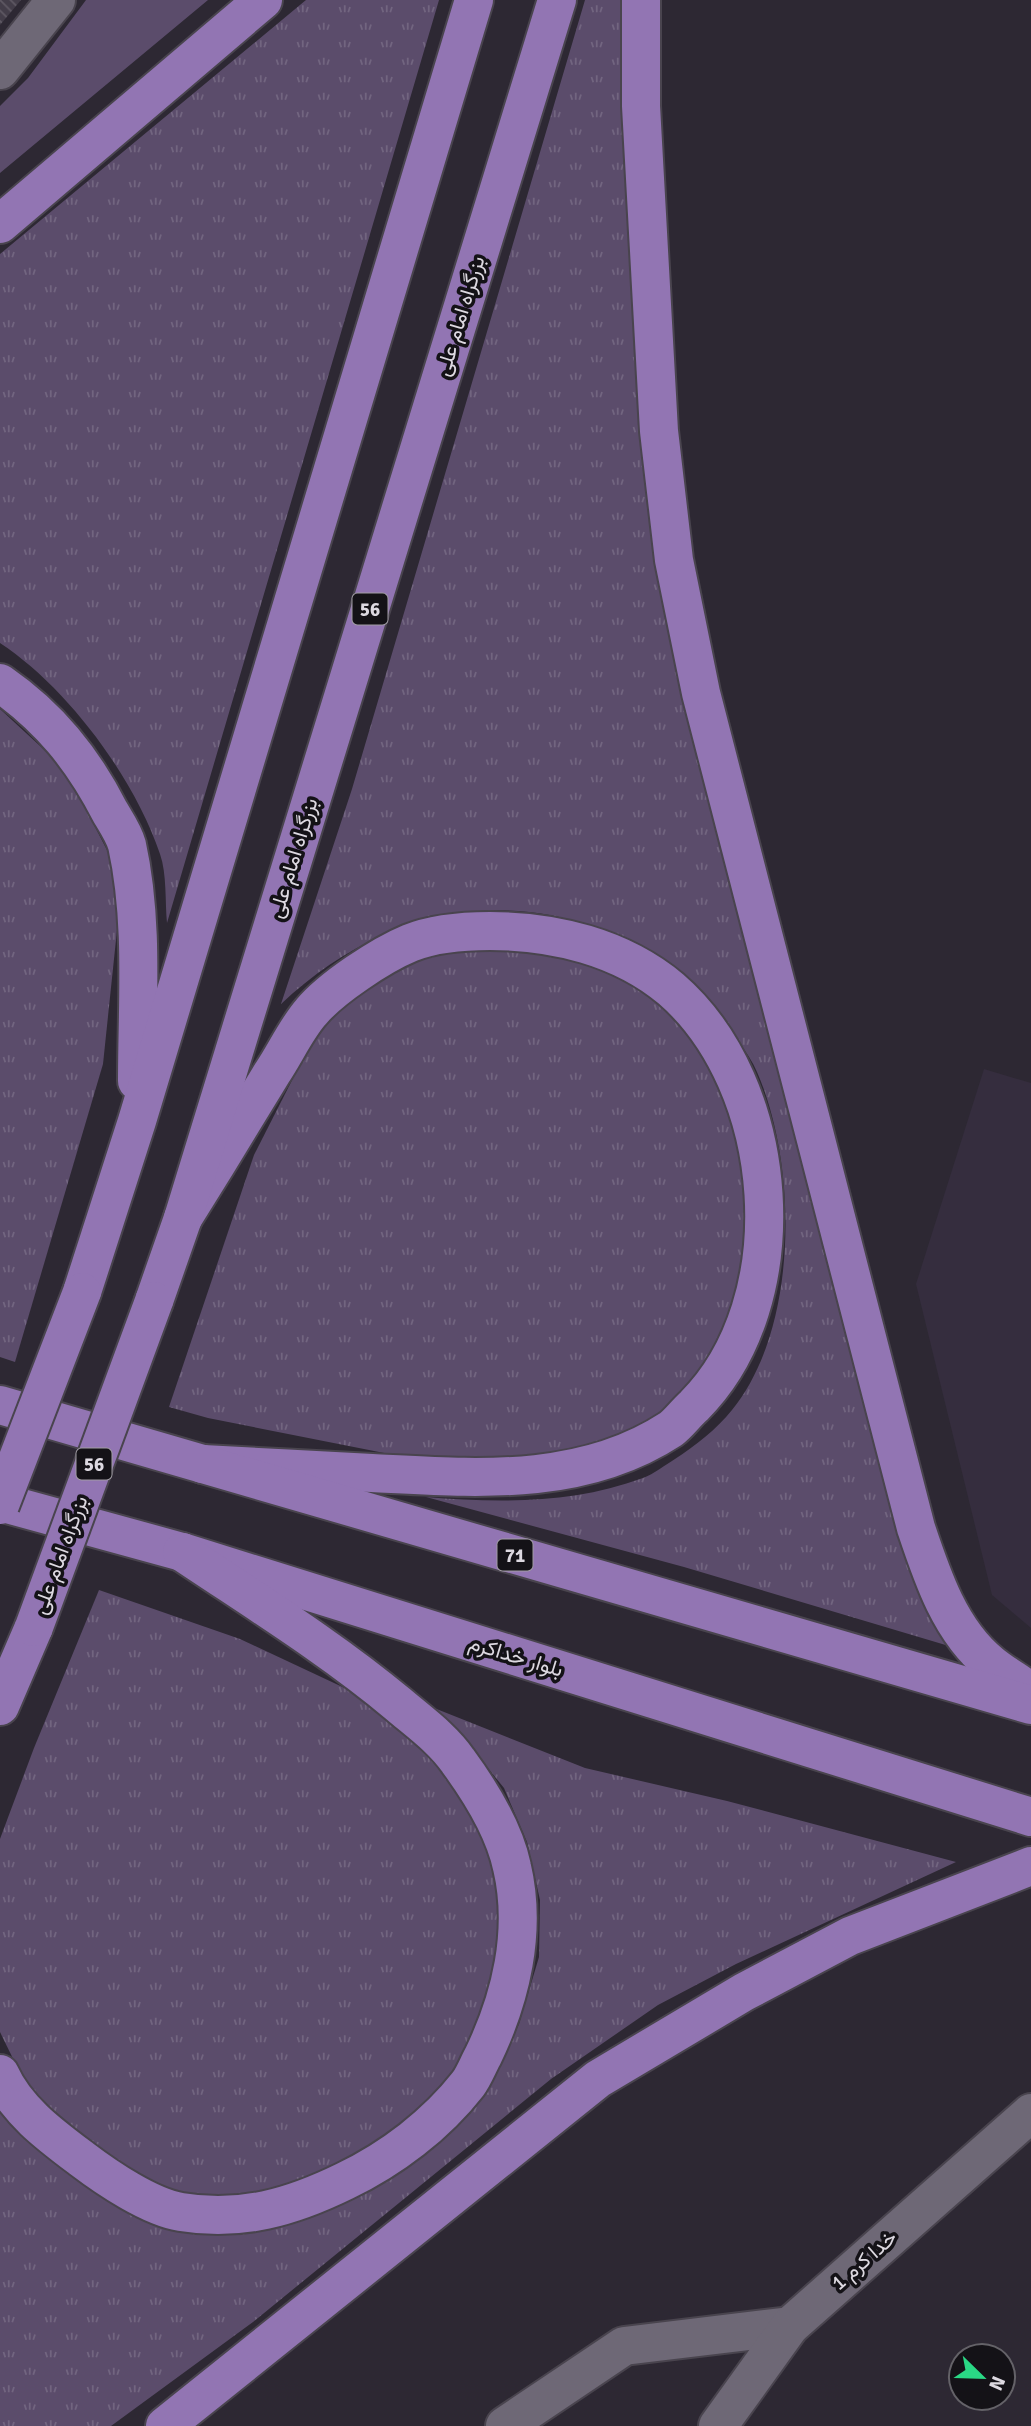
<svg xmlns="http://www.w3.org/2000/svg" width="1031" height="2426" viewBox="0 0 1031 2426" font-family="Signika,Vazirmatn,sans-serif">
  <defs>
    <pattern id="grass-tufts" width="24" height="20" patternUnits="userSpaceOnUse" patternTransform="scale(1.75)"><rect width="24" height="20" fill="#5b4c6b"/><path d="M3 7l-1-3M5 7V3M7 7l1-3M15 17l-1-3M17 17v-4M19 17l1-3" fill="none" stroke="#726580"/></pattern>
    <pattern id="building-back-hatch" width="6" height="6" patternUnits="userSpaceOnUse" patternTransform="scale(1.75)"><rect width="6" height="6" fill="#433d49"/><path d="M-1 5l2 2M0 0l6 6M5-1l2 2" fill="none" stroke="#5e5863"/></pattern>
  </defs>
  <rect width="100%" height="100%" fill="#2d2833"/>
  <polygon fill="#352d3e" points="984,1069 1031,1083 1031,1628 992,1595 916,1284"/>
  <g fill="url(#grass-tufts)">
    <path d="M306 0H439L167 923C165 902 167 874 160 854 134 777 67 687 0 643V254Z"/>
    <path d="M585 0H631L654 500 959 1649 684 1567 426 1497C499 1503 573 1504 643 1478 654 1474 665 1465 675 1459 695 1446 717 1429 732 1410 799 1328 798 1166 757 1072 745 1044 720 1021 700 998 688 986 678 972 665 961 645 944 618 934 592 926 477 887 367 923 281 1004L352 789Z"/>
    <polygon points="0,709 65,769 108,852 119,911 103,1064 15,1362 0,1357"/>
    <polygon points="510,944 597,962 669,1006 721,1076 748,1171 748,1272 693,1394 625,1443 455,1467 208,1418 169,1407 254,1155 313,1039 342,1003 414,957"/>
    <polygon points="99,1590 240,1639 366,1698 440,1760 489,1840 509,1921 470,2055 418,2116 299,2191 201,2202 149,2186 57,2124 20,2073 0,2032 0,1839 34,1748"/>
    <polygon points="429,1706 585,1768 727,1801 956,1862 736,1964 658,2005 551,2079 253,2322 111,2426 0,2426 0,2103 36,2143 267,2228 318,2214 366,2189 474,2097 504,2058 519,2024 539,1957 540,1900 527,1842 504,1788 470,1746"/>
  </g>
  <polygon fill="#5b4c6b" points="86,0 208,0 0,173 0,106 28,78"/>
  <polygon fill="url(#building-back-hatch)" points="0,0 21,0 0,25"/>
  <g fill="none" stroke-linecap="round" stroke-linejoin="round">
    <g stroke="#49444e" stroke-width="42">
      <g id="minor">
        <polyline points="0,70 56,0"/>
        <polyline points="505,2426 624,2346 790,2326"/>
        <polyline points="718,2426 790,2326 1031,2113"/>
      </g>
    </g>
    <g stroke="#49444e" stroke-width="42">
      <g id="highway">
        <path d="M641 0V106L659 431 674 560 701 693 916 1528C932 1576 950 1631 991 1664 1003 1674 1018 1682 1031 1692"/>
        <polyline points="0,224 263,0"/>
        <path d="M0 683C49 717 83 759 110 812 116 822 124 834 127 845 144 922 137 1004 137 1081"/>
        <path d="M183 1218C213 1170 243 1121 272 1073 285 1054 296 1029 311 1012 331 988 381 955 410 943 435 933 464 931 490 931 554 931 621 947 671 989 782 1085 799 1301 694 1406 686 1413 679 1423 671 1429 581 1488 474 1478 372 1473 316 1470 259 1467 203 1464"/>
        <polyline points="82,1292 137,1121 474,0"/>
        <polyline points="154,1301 183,1218 557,0"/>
        <polyline points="0,1405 1031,1705"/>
        <polyline points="0,1502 182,1552 1031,1817"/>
        <polyline points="0,1706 34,1627"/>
        <path d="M0 2074C16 2110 50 2135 82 2159 107 2178 150 2207 181 2212 241 2222 292 2207 345 2181 391 2159 436 2125 468 2084 474 2076 478 2065 483 2056 511 1998 527 1931 512 1867 504 1829 480 1791 458 1761 442 1738 419 1722 398 1704 331 1648 255 1601 182 1552"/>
        <polyline points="165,2426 598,2079 744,1992 850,1936 1031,1866"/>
      </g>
    </g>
    <use href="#minor" stroke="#6e6876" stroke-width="38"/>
    <use href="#highway" stroke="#9275b3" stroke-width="38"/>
    <g stroke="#49444e" stroke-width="42" stroke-linecap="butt">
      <g id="highway-bridge">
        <polyline points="0,1505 82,1292"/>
        <polyline points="34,1627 154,1301"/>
      </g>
    </g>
    <use href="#highway-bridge" stroke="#9275b3" stroke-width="38"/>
  </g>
  <g text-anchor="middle" stroke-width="7" stroke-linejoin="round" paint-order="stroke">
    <g fill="#141217" stroke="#a19da4" stroke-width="2">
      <rect x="352.5" y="593.5" width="35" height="31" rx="5"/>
      <rect x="76.5" y="1448.5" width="35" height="31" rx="5"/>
      <rect x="497.5" y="1539.5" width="35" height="31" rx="5"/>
    </g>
    <g font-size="19" font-weight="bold" fill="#ddd9e1">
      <text x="370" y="616">56</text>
      <text x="94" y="1471">56</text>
      <text x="515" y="1562">71</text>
    </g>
    <g font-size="21" fill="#ddd9e1" stroke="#141217">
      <text transform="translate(460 316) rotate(-73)" y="7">بزرگراه امام علی</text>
      <text transform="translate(293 858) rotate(-73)" y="7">بزرگراه امام علی</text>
      <text transform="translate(60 1555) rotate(-70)" y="7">بزرگراه امام علی</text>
      <text transform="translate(516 1656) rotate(17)" y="7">بلوار خداکرم</text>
      <text transform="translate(864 2260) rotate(-41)" y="7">خدا کرم 1</text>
    </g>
  </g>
  <g transform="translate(982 2377) rotate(113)"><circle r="33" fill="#141217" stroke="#646268" stroke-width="2"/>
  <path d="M0-5L12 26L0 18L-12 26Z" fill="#2ad885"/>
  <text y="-10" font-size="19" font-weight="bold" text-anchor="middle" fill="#ddd9e1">N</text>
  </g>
</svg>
